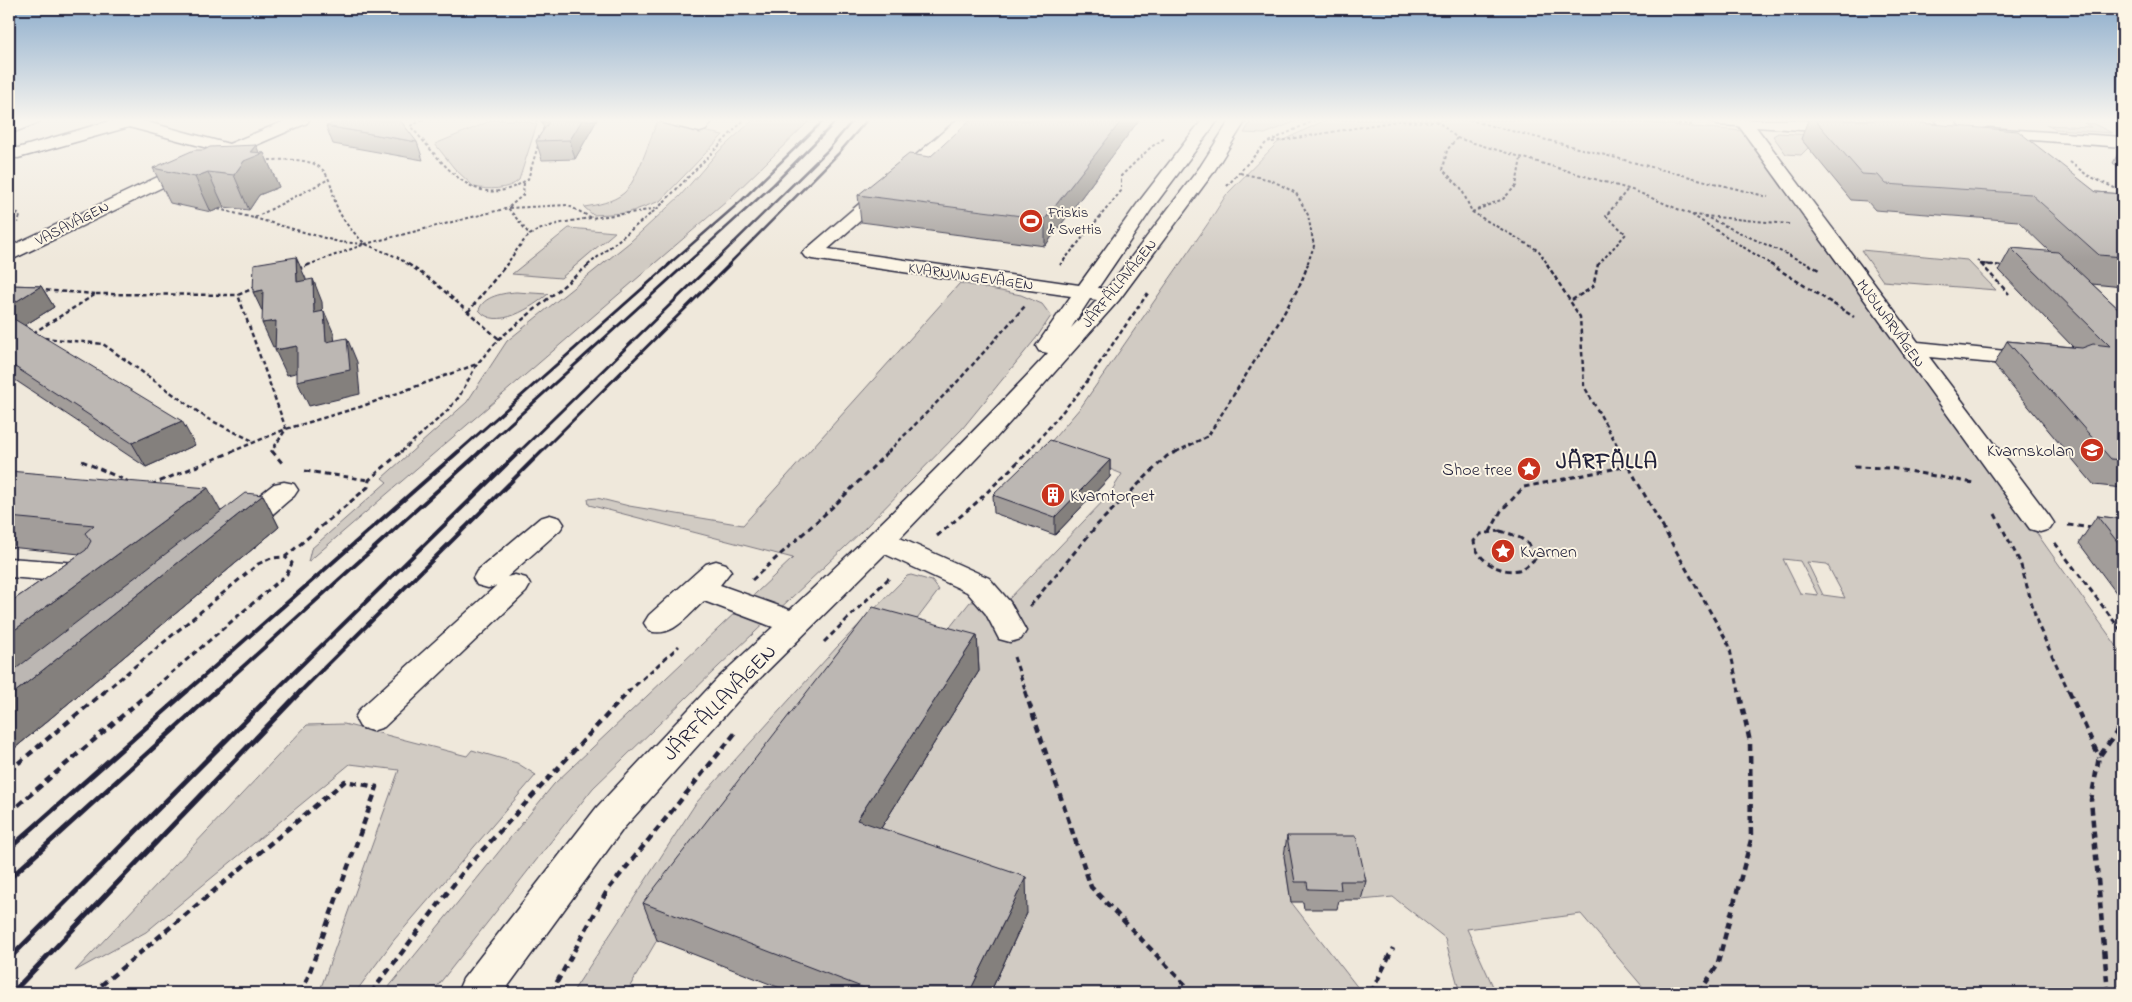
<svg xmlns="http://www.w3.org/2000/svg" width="2132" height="1002" viewBox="0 0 2132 1002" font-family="'Indie Flower',sans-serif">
  <rect width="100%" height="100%" fill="#efe8db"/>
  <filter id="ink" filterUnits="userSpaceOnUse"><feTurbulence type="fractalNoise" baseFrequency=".02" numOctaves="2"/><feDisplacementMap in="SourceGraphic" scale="10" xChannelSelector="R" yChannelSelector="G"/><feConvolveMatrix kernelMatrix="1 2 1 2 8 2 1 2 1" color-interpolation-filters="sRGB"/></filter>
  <g filter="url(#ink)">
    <g fill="#d1cbc3" stroke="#7a767f" fill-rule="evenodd">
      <path d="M493 120H517L537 124 519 180C509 190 487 190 474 187L454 168 435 144Z"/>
      <polygon points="753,120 810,120 727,201 308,562 311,549 387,482 382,478 467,402 507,341 630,242 680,196 717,153"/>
      <polygon points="1252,120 1299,120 1265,134 1244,133"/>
      <path d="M1326 120H1606L1744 131 1910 354 2123 655V993H1648L1581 914 1467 929 1496 993H1460L1445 938 1393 897 1361 900 1351 856H1284L1291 902 1362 993H990L1027 913 863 857 979 671 927 656 970 602 1007 601 1109 495 1122 474 1049 444 1081 407 1209 222 1226 195 1277 143ZM1783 559 1800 561 1818 595 1800 593ZM1807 562 1827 564 1845 598 1823 595Z"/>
      <path d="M657 122 723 135 660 201 627 213 593 215 584 207C597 205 613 202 624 193 637 181 650 139 657 122Z"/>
      <polygon points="2084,123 2094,124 2112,133 2055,129 2046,125 2091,127"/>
      <polygon points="1778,133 1811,135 1813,143 1801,155 1786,154 1773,136"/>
      <polygon points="569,228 615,232 561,278 512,274"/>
      <polygon points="1861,250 1967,260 1996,290 1883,281"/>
      <polygon points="960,283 1021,295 1042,304 1051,316 1037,337 962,429 862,531 718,667 593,788 432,993 384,993 554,784 793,558 589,505 588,499 597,498 629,506 743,525"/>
      <path d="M516 292 548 294C534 306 496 332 479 310 483 296 504 293 516 292Z"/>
      <polygon points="911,575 932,581 939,590 896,647 657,940 626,993 572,993 696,803 837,647 907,576"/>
      <polygon points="344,724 467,756 472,750 517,763 536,775 394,940 355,993 319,993 399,770 350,764 146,932 75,971 307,725"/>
    </g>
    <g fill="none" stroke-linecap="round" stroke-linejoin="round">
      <g stroke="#22223b" stroke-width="3">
        <g id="minor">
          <polygon points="17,120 40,120 38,123 9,134 9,124"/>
          <polygon points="113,120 140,120 229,144 287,120 309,120 307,123 196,171 9,261 9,247 215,150 129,127 18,158 9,157 9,147 18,148"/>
          <polygon points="661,120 713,120 706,130 700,132 663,123"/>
          <path d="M957 120H975L828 249 1079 285 1138 203 1202 120H1218L1151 210 1098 288 1107 289 1200 167 1230 120H1246L1213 173 1119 300 995 439 900 538 989 578 1010 602 1026 631 1021 639 1010 642 999 639 986 614 967 592 885 554 743 695 623 829 503 993H457L463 979 597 807 719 677 773 627 704 601C687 616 673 638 649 631L644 623 649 615 706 564 716 561 726 564 731 571 720 585 790 610C879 527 965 442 1048 353L1039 351 1036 346 1071 296 812 259 805 257 802 253ZM1090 299 1097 300 1071 328Z"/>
          <polygon points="1709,120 1796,120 1850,125 1852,128 1850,131 1844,133 1756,127 1918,342 2044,355 2048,360 2044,365 2036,367 1929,357 2050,517 2054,523 2050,529 2040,532 2030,529 1739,126 1717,125"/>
          <path d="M1935 120H1953L1960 128C1955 135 1914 138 1909 131L1917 126 1939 124Z"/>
          <polygon points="1988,128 2123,137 2123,147 1982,136 1980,133 1982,130"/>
          <path d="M284 482 294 484 298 490 294 496C275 510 253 539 228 532L224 526 228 520 274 484Z"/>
          <polygon points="550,515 560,518 564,524 560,530 507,577 515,575 526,578 530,585 526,592 384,727 372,731 360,727 355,718 360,709 496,586 488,588 477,585 473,578 477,571 540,518"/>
          <polygon points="9,558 92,564 103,567 107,574 103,581 92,584 9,577"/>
        </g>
      </g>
      <g stroke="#22223b" stroke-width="2" stroke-dasharray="3 2.5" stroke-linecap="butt">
        <path d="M423 120 410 126C444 162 473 216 528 179L539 142"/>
        <polyline points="535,120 545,122 542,134"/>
        <polyline points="1436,120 1457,138 1447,150 1443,170 1461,188 1472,212 1539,251 1548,265"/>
        <polyline points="1469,120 1768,197"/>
        <polyline points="1634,120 1694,125"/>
        <polyline points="1457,138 1635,191 1692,215 1772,265"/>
        <polyline points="1272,142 1397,121 1437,122"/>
        <path d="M269 160C288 160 319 156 328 178 333 187 333 198 337 207 343 222 354 233 365 244"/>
        <polyline points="2070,162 2087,175 2123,192"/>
        <polyline points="1240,173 1271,180 1296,193 1308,215 1314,246 1307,265"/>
        <polyline points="1227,186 1266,143 1315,120"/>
        <polyline points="9,204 20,216 18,223"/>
        <polyline points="509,207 523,195 524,183"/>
        <polyline points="509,208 567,205 594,219"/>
        <polyline points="218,209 254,218 329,179"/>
        <polyline points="1472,212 1503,199 1516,186 1521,158"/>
        <polyline points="1693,215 1789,224"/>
        <polyline points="1704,216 1810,265"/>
        <polyline points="254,218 339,242 365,244 397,257 409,265"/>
        <polyline points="1977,260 1982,265"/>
        <polyline points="1980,264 1996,265"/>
        <polyline points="308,265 365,244 508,208 530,235"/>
        <path d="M506 265C513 256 521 242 530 235 555 217 623 217 656 208"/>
        <polyline points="588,265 659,207 744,120"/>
        <polyline points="1060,265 1121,191 1121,176 1151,147 1165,138"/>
        <polyline points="1598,265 1626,234 1606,216 1628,189"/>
      </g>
      <g stroke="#22223b" stroke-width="2.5" stroke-dasharray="4.5 3" stroke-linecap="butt">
        <polyline points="408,264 434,282 499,339"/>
        <polyline points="1547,264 1580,317 1584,386 1621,452"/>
        <polyline points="1770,264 1854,317"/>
        <polyline points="1808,264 1819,270"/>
        <polyline points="1981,264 2009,294"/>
        <polyline points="1981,264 2004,266"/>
        <polyline points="298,269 311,264"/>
        <polyline points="256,287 238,295 286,429 271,452"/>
        <polyline points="96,294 238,295"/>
        <polyline points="1572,300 1593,287 1598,264"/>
        <polyline points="468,312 507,264"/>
        <polyline points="33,333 96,294 41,290"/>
        <polyline points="44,338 103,344 208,419 255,442"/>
        <polyline points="231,452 286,429 360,407 477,364"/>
        <polyline points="401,452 446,412 459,397 477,364 499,339 590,264"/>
        <polyline points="888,452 958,381 1025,306"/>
        <polyline points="1028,452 1081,390 1148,293"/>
        <polyline points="1176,452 1208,436 1279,322 1301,283 1308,264"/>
      </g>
      <g stroke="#22223b" stroke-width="3" stroke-dasharray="5.5 4" stroke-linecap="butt">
        <polyline points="272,451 283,464"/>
        <polyline points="1620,451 1729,645 1739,692"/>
        <polyline points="82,461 129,482"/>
        <polyline points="1854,467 1891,468 1974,483"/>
        <polyline points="305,471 369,480"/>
        <polyline points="151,485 234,451"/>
        <polyline points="1995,514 2020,562 2038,625 2069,692"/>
        <polyline points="2068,525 2094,528"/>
        <path d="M1500 531C1516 535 1532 540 1535 559 1531 562 1527 567 1522 569 1503 576 1476 561 1474 541L1481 534Z"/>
        <polyline points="1490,532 1501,511 1524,487 1628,466"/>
        <polyline points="937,536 976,503 1029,451"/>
        <polyline points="2055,543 2123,633"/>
        <polyline points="752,580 836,504 889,451"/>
        <polyline points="1030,606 1098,524 1167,456 1178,451"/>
        <polyline points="824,642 891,576"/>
        <polyline points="1014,657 1026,692"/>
        <polyline points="104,692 258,564 271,558 285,557 368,487 369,480 402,451"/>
        <polyline points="149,692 287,574 292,563 285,557"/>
        <polyline points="628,692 679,646"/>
      </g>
      <g stroke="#22223b" stroke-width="4.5" stroke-dasharray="7 5" stroke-linecap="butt">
        <polyline points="1025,691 1091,887 1193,993"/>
        <polyline points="2069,691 2099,757"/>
        <polyline points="9,771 105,691"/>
        <polyline points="9,813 151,691"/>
        <polyline points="92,993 345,781 377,787 302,993"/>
        <polyline points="371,993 467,867 629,691"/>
        <polyline points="551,993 607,891 736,732"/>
        <polyline points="1371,993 1393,948"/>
        <polyline points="1699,993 1717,966 1751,840 1750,742 1739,691"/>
        <polyline points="2108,993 2091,800 2099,757 2123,723"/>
      </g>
      <use href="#minor" fill="#fcf5e5" fill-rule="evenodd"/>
      <g stroke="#22223b" stroke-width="2.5">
        <polyline points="668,265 741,201 824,120"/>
        <polyline points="685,265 773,185 837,120"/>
        <polyline points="711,265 828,150 853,120"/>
        <polyline points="728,265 838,154 867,120"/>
      </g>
      <g stroke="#22223b" stroke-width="3">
        <polyline points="458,452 670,264"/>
        <polyline points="479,452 686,264"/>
        <polyline points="519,452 712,264"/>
        <polyline points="541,452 730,264"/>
      </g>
      <g stroke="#22223b" stroke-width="4">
        <polyline points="186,692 459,451"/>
        <polyline points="215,692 481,451"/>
        <polyline points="274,692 520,451"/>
        <polyline points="300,692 542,451"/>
      </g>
      <g stroke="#22223b" stroke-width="5">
        <polyline points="9,849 187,691"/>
        <polyline points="9,879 216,691"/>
        <polyline points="9,959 275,691"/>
        <polyline points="12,993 301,691"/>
      </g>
    </g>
    <g fill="#a29d9a" stroke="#22223b">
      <polygon points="597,120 575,159 542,160 536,141 544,129 542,122"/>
      <polygon points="1139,120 1045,246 861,222 858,195"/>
      <polygon points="1808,120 1882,120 2096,192 2123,194 2123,287 2092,284 2123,313 2123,488 2094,485 1994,365 2007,341 2073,347 1999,270 2011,248 2050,252 2018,221 1875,210 1867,201 1851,200 1801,139"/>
      <polygon points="326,126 417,142 423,160 333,144"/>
      <polygon points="2123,144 2123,171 2113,163"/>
      <polygon points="256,145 259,153 264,153 279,187 259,195 249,210 224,207 211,212 170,203 153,168"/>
      <polygon points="9,285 41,286 54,307 25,325 195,445 146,467 9,376"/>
      <polygon points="1110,460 1110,477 1055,535 994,513 993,495"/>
      <polygon points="9,471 221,511 263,495 279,527 9,753 9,603 80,554 9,547"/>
      <polygon points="2097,516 2123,519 2123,602 2079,543"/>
      <polygon points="977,635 979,671 881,828 1027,913 990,993 793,993 657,940 643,903"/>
      <polygon points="1287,836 1366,881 1361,900 1339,900 1337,909 1304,909 1303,902 1291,902 1284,856"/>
    </g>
    <g fill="#84807d" stroke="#22223b">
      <polygon points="582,120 597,120 575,159 570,140"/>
      <polygon points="1122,120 1139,120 1045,246 1045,219"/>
      <polygon points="256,145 260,155 264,153 279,187 259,195 249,210 234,175"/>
      <polygon points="208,172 224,207 211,212 195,177"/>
      <polygon points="296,257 306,279 307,304 297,282"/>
      <polygon points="313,279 322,302 324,336 314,313"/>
      <polygon points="41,286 54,307 14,332 9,324 9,306"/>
      <polygon points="263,290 264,315 253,292"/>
      <polygon points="324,311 334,334 337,366 326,342"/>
      <polygon points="276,321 287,344 273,347 262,323"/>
      <polygon points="347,338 357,362 360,394 309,406 297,381"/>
      <polygon points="297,346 308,370 287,375 275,350"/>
      <polygon points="182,421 195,445 146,467 132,443"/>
      <polygon points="1110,460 1110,477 1055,535 1055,517"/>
      <polygon points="208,488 225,519 9,687 9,634"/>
      <polygon points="263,495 279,527 9,753 9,697"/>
      <polygon points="977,635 979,671 863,857 857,820"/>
      <polygon points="1026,877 1027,913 990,993 969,993"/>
    </g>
    <g fill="#bcb7b3" stroke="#22223b">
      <polygon points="342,120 400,120 417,142 326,126"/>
      <polygon points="544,120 582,120 570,140 536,141 549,122 542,122"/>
      <polygon points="970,120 1122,120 1045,219 858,195 909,154 930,157"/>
      <polygon points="1815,120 1882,120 2018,131 2096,192 2123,194 2123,257 2099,255 2031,194 1886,184 1878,175 1862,174"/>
      <polygon points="256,145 250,152 264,153 244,161 234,175 208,172 195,177 153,168 194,150 204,150 210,147"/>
      <polygon points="2011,248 2058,252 2123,313 2123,460 2111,459 2007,341 2082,348 2093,344 2110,346"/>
      <polygon points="296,257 297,282 313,279 314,313 324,311 326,342 347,338 350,370 297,381 297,346 275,350 276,321 262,323 263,290 253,292 254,264"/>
      <polygon points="9,285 41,286 9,306"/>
      <polygon points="9,316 182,421 132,443 9,363"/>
      <polygon points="1050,440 1110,460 1055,517 993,495"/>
      <polygon points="9,471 208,488 9,634 9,603 86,550 91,541 85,533 94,525 9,517"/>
      <polygon points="245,493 263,495 9,697 9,674"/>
      <polygon points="2097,516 2123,519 2123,549"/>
      <polygon points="873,607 977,635 857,820 1026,877 969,993 877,993 643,903"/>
      <polygon points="1287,836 1356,836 1366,881 1340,881 1341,890 1308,889 1307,882 1295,882"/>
    </g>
  </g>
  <linearGradient id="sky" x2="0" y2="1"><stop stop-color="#8dadcc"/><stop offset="0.46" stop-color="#f8f5ef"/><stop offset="1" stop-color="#f8f5ef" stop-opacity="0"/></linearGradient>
  <rect width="2132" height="261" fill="url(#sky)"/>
  <defs>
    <g id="stadium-disc" transform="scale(1.25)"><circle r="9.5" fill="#c8321e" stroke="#fcf5e5"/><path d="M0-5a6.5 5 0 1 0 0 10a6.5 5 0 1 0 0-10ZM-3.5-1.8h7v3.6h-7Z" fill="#fff"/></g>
    <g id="school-disc" transform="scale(1.25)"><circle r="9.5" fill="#c8321e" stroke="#fcf5e5"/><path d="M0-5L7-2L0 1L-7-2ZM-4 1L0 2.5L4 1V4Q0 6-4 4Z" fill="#fff"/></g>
    <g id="sight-disc" transform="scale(1.25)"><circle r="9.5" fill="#c8321e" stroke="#fcf5e5"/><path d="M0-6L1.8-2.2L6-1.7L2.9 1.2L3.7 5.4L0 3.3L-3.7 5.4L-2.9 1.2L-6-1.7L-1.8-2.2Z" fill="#fff"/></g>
    <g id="building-disc" transform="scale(1.25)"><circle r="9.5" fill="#c8321e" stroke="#fcf5e5"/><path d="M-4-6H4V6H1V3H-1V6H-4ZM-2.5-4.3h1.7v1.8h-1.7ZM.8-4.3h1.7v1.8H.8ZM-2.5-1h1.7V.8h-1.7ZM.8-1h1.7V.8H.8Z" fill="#fff"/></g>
  </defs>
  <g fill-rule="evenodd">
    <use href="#stadium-disc" x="1031" y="221"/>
    <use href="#school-disc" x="2092" y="450"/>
    <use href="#sight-disc" x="1529" y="469"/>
    <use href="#building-disc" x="1053" y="495"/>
    <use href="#sight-disc" x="1503" y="551"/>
  </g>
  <g text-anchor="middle" stroke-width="4" stroke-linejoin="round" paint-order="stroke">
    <g font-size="15" fill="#22223b" stroke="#fcf5e5" text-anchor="start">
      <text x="1048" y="217">Friskis<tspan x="1048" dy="17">&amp; Svettis</tspan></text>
    </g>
    <g font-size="15" fill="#22223b" stroke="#fcf5e5">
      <text transform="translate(72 223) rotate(-27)" y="5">VASAVÄGEN</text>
      <text transform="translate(971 276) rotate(8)" y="5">KVARNVINGEVÄGEN</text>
      <text transform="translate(1119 283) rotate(-51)" y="5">JÄRFÄLLAVÄGEN</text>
      <text transform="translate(1891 323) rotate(54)" y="5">MJÖLNARVÄGEN</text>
    </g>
    <g font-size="18" fill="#22223b" stroke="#fcf5e5" text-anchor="end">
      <text x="2074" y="456">Kvarnskolan</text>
      <text x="1512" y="475">Shoe tree</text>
      <text x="1070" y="501" text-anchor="start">Kvarntorpet</text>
      <text x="1520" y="557" text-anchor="start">Kvarnen</text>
    </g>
    <g font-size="21" fill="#22223b" stroke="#fcf5e5">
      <text transform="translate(719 702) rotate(-46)" y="7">JÄRFÄLLAVÄGEN</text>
    </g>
    <g font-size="22" font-weight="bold" letter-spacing="1" fill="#22223b" stroke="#fcf5e5">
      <text x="1607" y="468">JÄRFÄLLA</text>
    </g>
  </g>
  <rect width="2132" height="1002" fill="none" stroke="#fcf5e5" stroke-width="30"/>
  <rect x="15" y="15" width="2102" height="972" fill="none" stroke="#22223b" stroke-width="2" filter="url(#ink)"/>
</svg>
